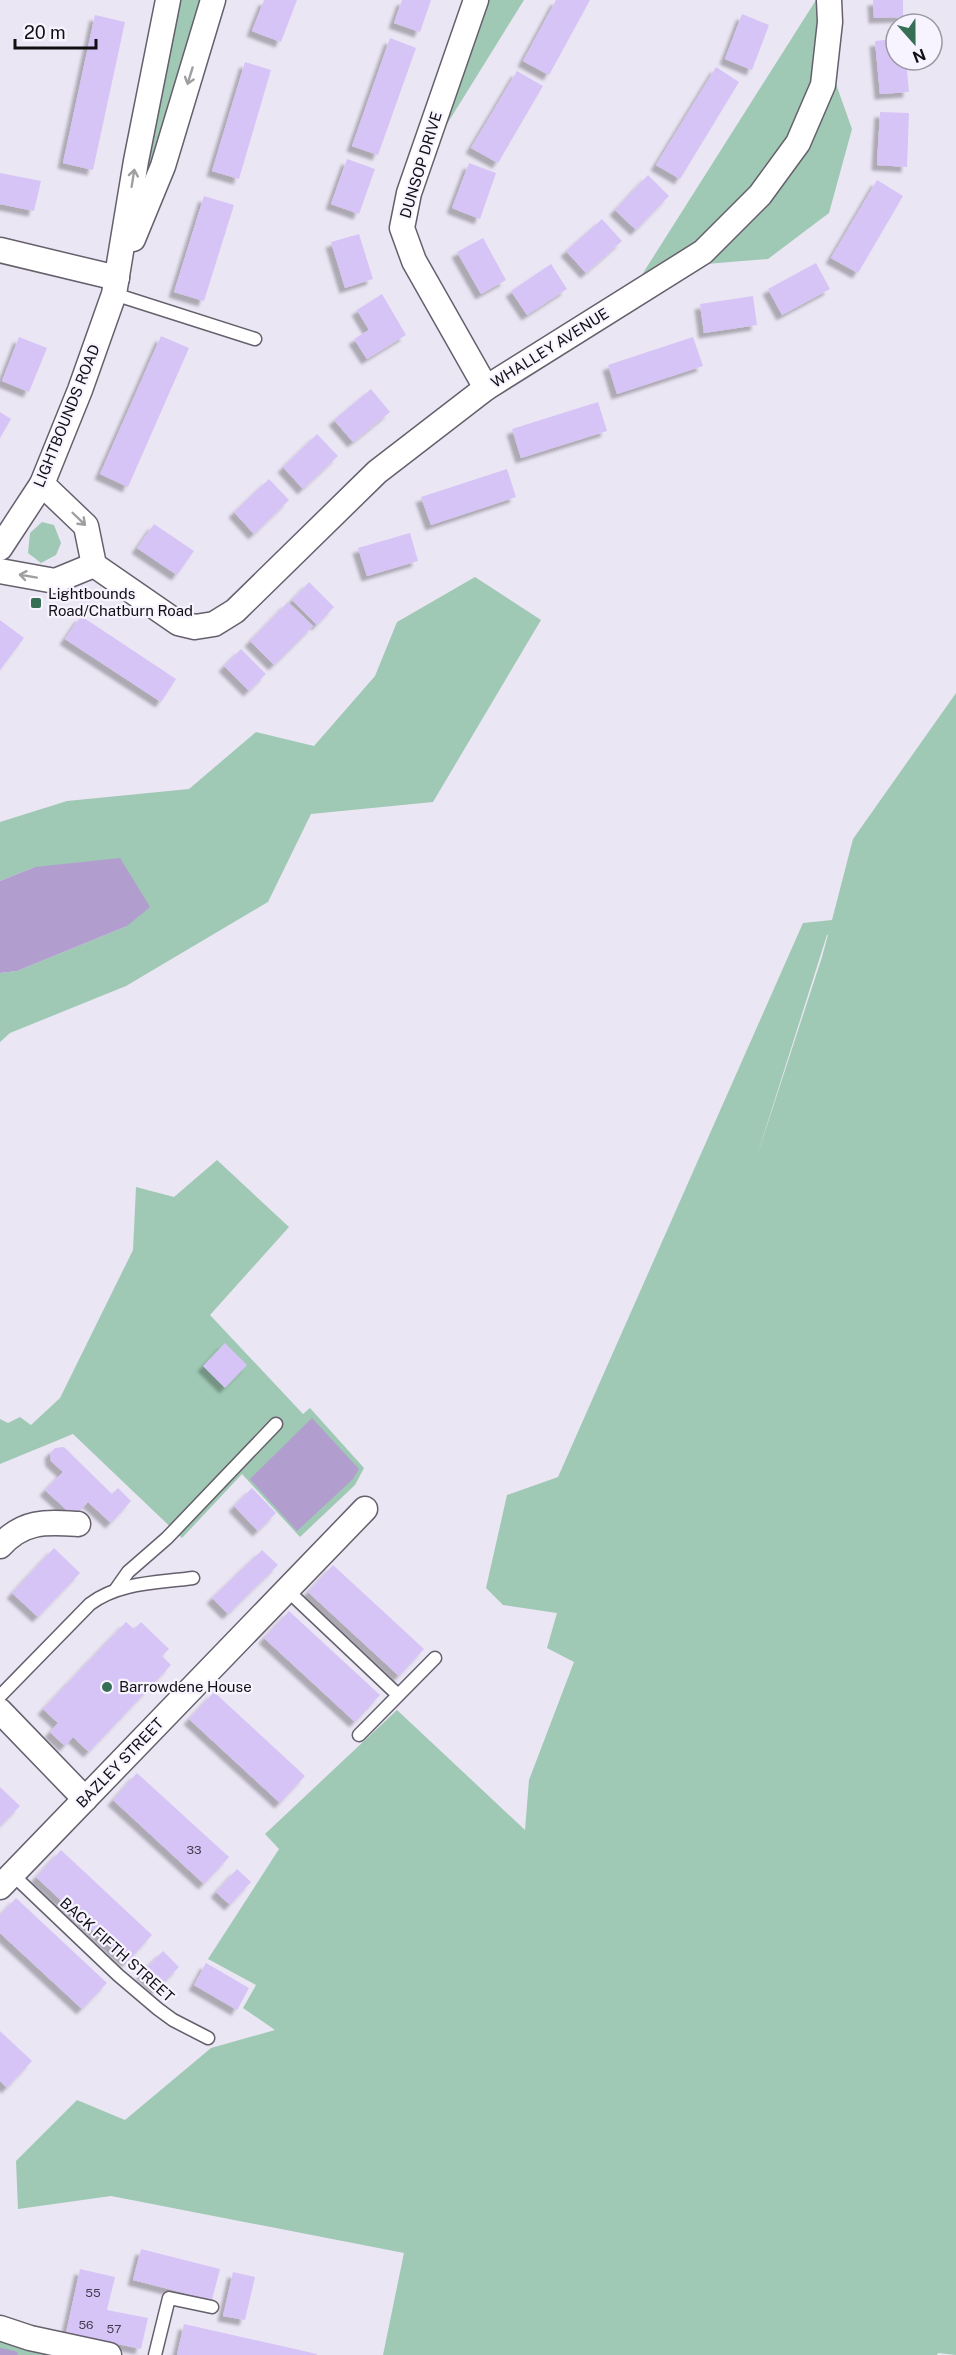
<svg xmlns="http://www.w3.org/2000/svg" width="956" height="2355" viewBox="0 0 956 2355" font-family="'Public Sans',sans-serif">
  <defs>
    <filter id="shadow"><feDropShadow dx="-5.5" dy="5.5" stdDeviation="1.5" flood-color="#0004"/></filter>
  </defs>
  <rect width="100%" height="100%" fill="#ebe6f4"/>
  <g fill="#9fc9b4" fill-rule="evenodd">
    <polygon points="181,0 202,0 151,170 144,169"/>
    <polygon points="479,0 524,0 416,174"/>
    <polygon points="816,0 827,0 826,56 852,129 829,213 768,259 681,266 626,300"/>
    <polygon points="42,522 54,525 61,543 56,555 41,563 28,553 30,533"/>
    <polygon points="475,577 541,620 433,802 311,814 268,902 126,986 10,1033 0,1042 0,973 17,971 127,926 35,867 0,881 0,822 67,801 189,789 256,732 314,746 375,676 397,622"/>
    <path d="M956 693V2355L938 2353 937 2355H383L404 2253 111 2196 18 2209 16 2161 77 2100 125 2120 211 2048 275 2030 243 2008 256 1985 208 1959 279 1849 265 1834 397 1710 525 1830 529 1780 574 1662 547 1648 557 1613 503 1605 486 1588 507 1495 558 1477 803 923 832 920 853 839ZM828 935 822 957 756 1159 827 935Z"/>
    <polygon points="217,1160 289,1227 210,1315 303,1414 310,1408 364,1468 355,1485 300,1537 242,1474 182,1538 73,1434 0,1464 0,1419 8,1423 20,1417 31,1425 60,1398 133,1250 136,1187 174,1197"/>
    <polygon points="0,2340 63,2355 0,2355"/>
  </g>
  <g fill="#b19ecf">
    <polygon points="120,858 150,907 127,926 17,971 0,973 0,881 35,867"/>
    <polygon points="312,1418 359,1469 353,1479 297,1531 250,1479"/>
  </g>
  <g fill="none" stroke-linecap="round" stroke-linejoin="round">
    <polyline stroke="#b19ecf" stroke-width="8" points="0,2352 14,2355"/>
  </g>
  <g fill="#d7c4f6" filter="url(#shadow)">
    <polygon points="264,0 297,0 281,42 252,31"/>
    <polygon points="402,0 431,0 420,32 394,23"/>
    <polygon points="556,0 590,0 549,75 523,61"/>
    <polygon points="873,0 903,0 903,17 874,18"/>
    <polygon points="742,14 769,25 752,70 725,59"/>
    <polygon points="95,15 125,22 93,170 63,163"/>
    <polygon points="390,38 416,48 378,155 352,146"/>
    <polygon points="896,39 896,60 906,60 909,92 880,94 875,41"/>
    <polygon points="245,62 271,70 239,179 212,171"/>
    <polygon points="716,67 739,82 680,179 656,165"/>
    <polygon points="517,71 543,86 498,163 471,148"/>
    <polygon points="880,112 909,113 907,167 877,165"/>
    <polygon points="347,159 375,169 359,214 331,204"/>
    <polygon points="469,163 496,173 480,219 452,208"/>
    <polygon points="0,173 41,181 34,211 0,204"/>
    <polygon points="648,175 669,196 636,230 615,210"/>
    <polygon points="877,180 903,196 858,273 831,258"/>
    <polygon points="204,196 234,205 204,301 174,292"/>
    <polygon points="602,219 622,241 586,273 566,251"/>
    <polygon points="359,234 373,279 345,288 331,242"/>
    <polygon points="483,238 506,280 481,294 457,252"/>
    <polygon points="816,263 830,289 782,315 768,289"/>
    <polygon points="551,264 567,289 527,315 511,291"/>
    <polygon points="382,294 406,335 367,359 354,339 369,330 357,310"/>
    <polygon points="753,296 757,325 704,333 700,304"/>
    <polygon points="161,336 189,348 128,487 100,474"/>
    <polygon points="19,337 47,348 29,392 2,381"/>
    <polygon points="693,337 703,366 617,394 608,365"/>
    <polygon points="371,389 390,412 353,442 334,420"/>
    <polygon points="598,402 607,431 521,458 512,429"/>
    <polygon points="0,412 11,419 0,438"/>
    <polygon points="317,434 338,456 303,489 283,467"/>
    <polygon points="507,469 516,497 431,525 421,497"/>
    <polygon points="269,479 289,500 254,534 234,512"/>
    <polygon points="154,524 194,551 177,575 137,548"/>
    <polygon points="410,533 418,561 367,576 358,548"/>
    <polygon points="309,582 334,607 317,625 292,600"/>
    <polygon points="288,602 313,626 274,665 250,641"/>
    <polygon points="81,616 176,679 161,702 65,639"/>
    <polygon points="0,620 24,638 0,670"/>
    <polygon points="241,649 266,674 249,691 224,666"/>
    <polygon points="225,1343 247,1365 225,1388 203,1366"/>
    <polygon points="64,1447 112,1494 118,1488 131,1501 111,1523 88,1502 74,1517 45,1490 63,1472 51,1461 50,1453 55,1448"/>
    <polygon points="252,1488 276,1513 258,1531 234,1506"/>
    <polygon points="54,1548 80,1573 38,1617 12,1593"/>
    <polygon points="262,1550 278,1565 228,1614 212,1598"/>
    <polygon points="333,1565 424,1649 399,1676 308,1592"/>
    <polygon points="289,1611 380,1695 355,1722 264,1638"/>
    <polygon points="126,1622 134,1629 141,1622 169,1649 162,1656 171,1665 89,1752 73,1737 65,1746 50,1732 58,1723 43,1709"/>
    <polygon points="214,1692 305,1776 280,1803 189,1719"/>
    <polygon points="137,1773 229,1857 204,1884 113,1800"/>
    <polygon points="0,1787 20,1806 0,1826"/>
    <polygon points="61,1850 152,1935 127,1962 36,1877"/>
    <polygon points="237,1869 251,1882 230,1905 216,1892"/>
    <polygon points="16,1898 107,1983 82,2009 0,1933 0,1915"/>
    <polygon points="163,1951 179,1967 157,1989 141,1973"/>
    <polygon points="206,1963 249,1988 237,2010 194,1985"/>
    <polygon points="0,2031 32,2061 7,2088 0,2081"/>
    <polygon points="141,2249 220,2269 212,2300 133,2280"/>
    <polygon points="80,2269 115,2277 107,2310 148,2318 141,2349 66,2333"/>
    <polygon points="233,2272 255,2277 245,2320 223,2316"/>
    <polygon points="184,2324 317,2354 316,2355 177,2355"/>
  </g>
  <g fill="none" stroke-linecap="round" stroke-linejoin="round">
    <g stroke="#65606c" stroke-width="15">
      <g id="lane">
        <polyline points="114,294 255,339"/>
        <polyline points="116,1589 128,1572 167,1538 276,1424"/>
        <polyline points="287,1590 398,1695"/>
        <path d="M0 1696 90 1604C119 1582 157 1583 193 1578"/>
        <polyline points="359,1735 435,1658"/>
        <polyline points="12,1874 118,1975 158,2009 173,2020 208,2038"/>
        <polyline points="155,2355 169,2298 212,2307"/>
      </g>
    </g>
    <g stroke="#65606c" stroke-width="27">
      <g id="street">
        <polyline points="476,0 409,193 402,228 414,261 486,388"/>
        <polyline points="133,239 163,166 213,0"/>
        <polyline points="0,250 117,278"/>
        <polyline points="42,484 86,526 94,565 178,623 195,627 214,624 235,611 377,472 486,388 703,252 760,195 798,143 823,85 830,22 829,0"/>
        <polyline points="0,548 42,484 80,390 114,294 136,161 168,0"/>
        <polyline points="0,571 55,581 94,565"/>
        <path d="M0 1546C24 1520 46 1522 78 1524"/>
        <polyline points="0,1711 85,1799"/>
        <polyline points="0,1887 365,1509"/>
        <polyline points="0,2328 30,2338 109,2355"/>
      </g>
    </g>
    <use href="#lane" stroke="#fff" stroke-width="12"/>
    <use href="#street" stroke="#fff" stroke-width="24"/>
  </g>
  <defs><path id="oneway-shaft" d="M-6 0H5M1.5-3L5.5 0L1.5 3" fill="none" stroke-width="1.6" stroke-linecap="round" stroke-linejoin="round" transform="scale(1.5)"/></defs>
  <g stroke="#9f9fa1">
    <use href="#oneway-shaft" transform="translate(190 76) rotate(107)"/>
    <use href="#oneway-shaft" transform="translate(133 178) rotate(-81)"/>
    <use href="#oneway-shaft" transform="translate(79 519) rotate(44)"/>
    <use href="#oneway-shaft" transform="translate(28 576) rotate(-170)"/>
  </g>
  <g fill="#366e56" stroke="#f8f4ff" stroke-width="2">
    <rect x="30" y="597" width="12" height="12" rx="3"/>
    <circle cx="107" cy="1687" r="6"/>
  </g>
  <g text-anchor="middle" stroke-width="4.5" stroke-linejoin="round" paint-order="stroke">
    <g font-size="12" fill="#423c4c">
      <text x="194" y="1854">33</text>
      <text x="93" y="2297">55</text>
      <text x="86" y="2329">56</text>
      <text x="114" y="2333">57</text>
    </g>
    <g font-size="15" fill="#100f13" stroke="#f8f4ff">
      <text transform="translate(421 165) rotate(-73)" y="5">DUNSOP DRIVE</text>
      <text transform="translate(550 348) rotate(-32)" y="5">WHALLEY AVENUE</text>
      <text transform="translate(67 416) rotate(-68)" y="5">LIGHTBOUNDS ROAD</text>
      <text transform="translate(120 1763) rotate(-46)" y="5">BAZLEY STREET</text>
      <text transform="translate(117 1950) rotate(42)" y="5">BACK FIFTH STREET</text>
    </g>
    <g font-size="15" fill="#100f13" stroke="#f8f4ff" text-anchor="start">
      <text x="48" y="599">Lightbounds<tspan x="48" dy="17">Road/Chatburn Road</tspan></text>
      <text x="119" y="1692">Barrowdene House</text>
    </g>
  </g>
  <g transform="translate(914 42) rotate(159)"><circle r="28" fill="#f8f4ff" stroke="#9b98a1" stroke-width="1.5"/>
  <path d="M0-4.5L10 22L0 15L-10 22Z" fill="#366e56"/>
  <text y="-9" font-size="16" font-weight="bold" text-anchor="middle" fill="#100f13">N</text>
  </g>
  <path d="M15 39v9h81v-9" fill="none" stroke="#100f13" stroke-width="3"/>
  <text x="24" y="39" font-size="18" fill="#100f13" stroke="#f8f4ff" stroke-width="4.5" paint-order="stroke">20 m</text>
</svg>
